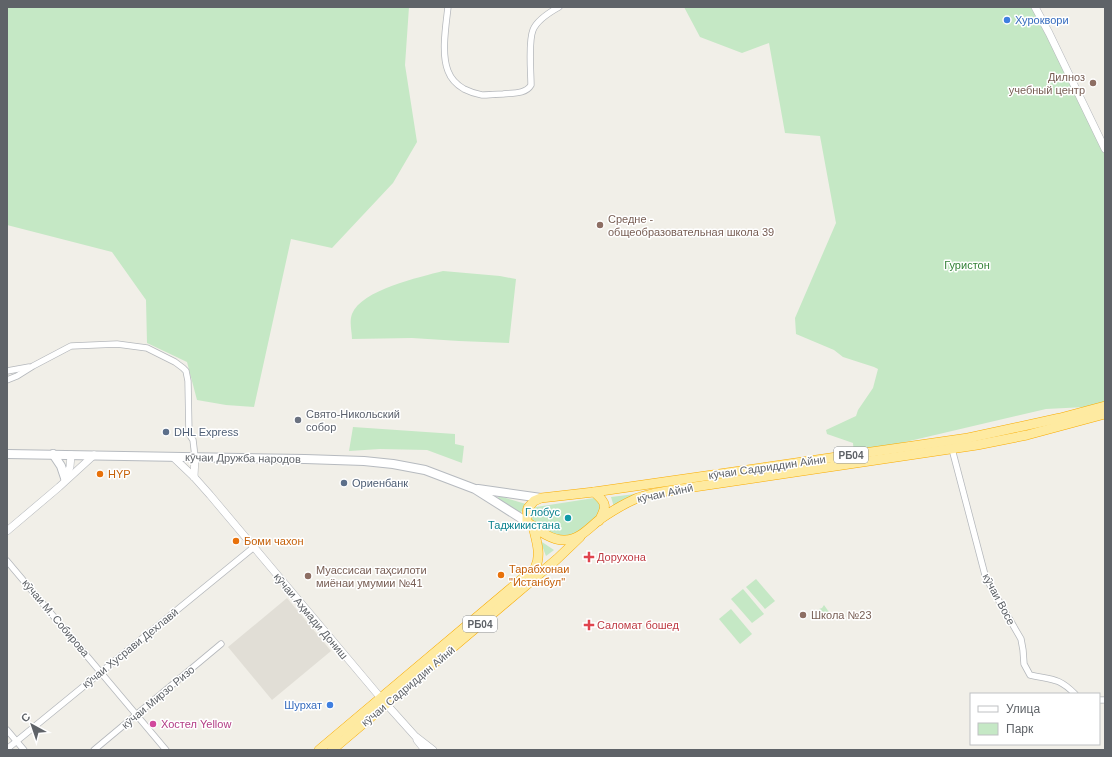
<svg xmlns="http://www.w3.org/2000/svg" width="1112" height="757" viewBox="0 0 1112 757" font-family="Arial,sans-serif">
  <rect width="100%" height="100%" fill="#f1efe8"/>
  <polygon fill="#e1ded6" points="287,598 331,651 272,700 228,647"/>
  <g fill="#c5e8c5">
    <polygon points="7,7 409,7 405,65 417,142 393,183 332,248 291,239 254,407 226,405 197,400 187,362 147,343 146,300 112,252 7,225"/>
    <polygon points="684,7 1035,7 1105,151 1105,406 1046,409 854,454 853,443 827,434 826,430 856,416 858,410 873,388 878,369 874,367 843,357 834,350 796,334 795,318 836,223 820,136 785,133 769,43 742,53 700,37"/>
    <path d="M443 271 500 276 516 279 509 343 459 341 412 338 352 339C352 332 349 322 352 314 361 290 420 277 443 271Z"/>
    <polygon points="353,427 455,434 455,444 464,446 462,463 427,450 380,449 349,451"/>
    <polygon points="635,494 636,496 614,507 611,497"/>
    <polygon points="499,496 526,504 520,514 498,498"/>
    <polygon points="594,498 599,503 601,514 570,537 556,537 532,521 531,516 532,510 536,507"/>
    <polygon points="542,542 554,550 546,556 541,543"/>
    <polygon points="756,579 775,601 765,609 746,587"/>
    <polygon points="743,589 764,614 752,623 731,599"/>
    <polygon points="824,605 829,612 823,617 818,612 820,610 819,609 822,608"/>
    <polygon points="731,609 752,634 740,644 719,619"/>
  </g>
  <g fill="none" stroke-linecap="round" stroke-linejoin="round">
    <g stroke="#b5b8bc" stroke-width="7">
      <g id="minor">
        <path d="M448 7C446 25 441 54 448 71 451 79 457 85 464 89 470 92 476 94 482 95 489 95 496 94 503 94 513 93 526 94 531 85 531 71 528 42 533 30 537 20 550 12 559 7"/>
        <polyline points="7,371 29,367"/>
        <polyline points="7,380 17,376 33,366 71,346 117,344 147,348 175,362 183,368 186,371 188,381 189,434 193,440 195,457"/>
        <path d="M952 449 985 575 992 589 1021 639 1023 650 1024 664 1030 675C1052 680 1058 677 1075 694"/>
        <polyline points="7,561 166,750"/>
        <polyline points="1099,700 1105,700"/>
        <polyline points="7,730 24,750"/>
        <polyline points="7,749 254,547"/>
        <polyline points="94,750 221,644"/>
      </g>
    </g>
    <g stroke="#b5b8bc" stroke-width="8">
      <g id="tertiary">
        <polyline points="1035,7 1049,33 1105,149"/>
        <polyline points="173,457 194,477 210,495 380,697 415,736 433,750"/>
        <polyline points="194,477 195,457"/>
        <polyline points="65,479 70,467 71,455"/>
        <polyline points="7,531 59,487 94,455"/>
        <polyline points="417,740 425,750"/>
      </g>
    </g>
    <g stroke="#b6babf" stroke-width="10">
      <g id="secondary">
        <polyline points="7,454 305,459 364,461 393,464 425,470 475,489 527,522"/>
        <polyline points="53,454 61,466 65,478"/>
        <polyline points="478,489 541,498"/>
      </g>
    </g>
    <g stroke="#f9ab00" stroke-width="10">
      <g id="trunk">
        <polyline points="594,492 968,438 1060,418 1105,406"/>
        <path d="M599 521C607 506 607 503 594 492L541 498 534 501 528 508 527 512V522C538 530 552 541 565 540 579 540 589 528 599 520 609 513 622 505 633 500 650 492 670 491 687 488L977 445 1027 435 1105 414"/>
        <path d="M319 750 535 568C542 555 536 540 533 526"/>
        <polyline points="332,750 557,559 580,537"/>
      </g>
    </g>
    <use href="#minor" stroke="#fff" stroke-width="5.5"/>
    <use href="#tertiary" stroke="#fff" stroke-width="7"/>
    <use href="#secondary" stroke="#fff" stroke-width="8"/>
    <use href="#trunk" stroke="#feeaa1" stroke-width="9"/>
  </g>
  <g fill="#3f7fe0" stroke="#fff" stroke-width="1.5">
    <circle cx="1007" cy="20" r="4"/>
    <circle cx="330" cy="705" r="4"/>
  </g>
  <g fill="#8d6e63" stroke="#fff" stroke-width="1.5">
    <circle cx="1093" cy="83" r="4"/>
    <circle cx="600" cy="225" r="4"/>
    <circle cx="308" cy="576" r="4"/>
    <circle cx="803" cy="615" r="4"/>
  </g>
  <circle fill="#6b7280" stroke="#fff" stroke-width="1.5" cx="298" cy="420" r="4"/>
  <g fill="#5c6f8a" stroke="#fff" stroke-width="1.5">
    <circle cx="166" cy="432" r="4"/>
    <circle cx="344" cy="483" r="4"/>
  </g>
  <g fill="#e8710a" stroke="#fff" stroke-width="1.5">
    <circle cx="100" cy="474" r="4"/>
    <circle cx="236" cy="541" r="4"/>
    <circle cx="501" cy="575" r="4"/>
  </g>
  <circle fill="#0f9aa8" stroke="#fff" stroke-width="1.5" cx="568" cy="518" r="4"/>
  <g fill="#e0444e" stroke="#fff" stroke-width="1.5">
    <path d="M587 551h4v4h4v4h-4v4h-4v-4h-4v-4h4z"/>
    <path d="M587 619h4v4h4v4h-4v4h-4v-4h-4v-4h4z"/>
  </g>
  <circle fill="#d1479c" stroke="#fff" stroke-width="1.5" cx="153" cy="724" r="4"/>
  <g text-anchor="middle" stroke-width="3" stroke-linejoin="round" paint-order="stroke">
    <g fill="#fff" stroke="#8f9295" stroke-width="1">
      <rect x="834" y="447" width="34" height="16" rx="3"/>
      <rect x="463" y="616" width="34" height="16" rx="3"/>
    </g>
    <g font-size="10" font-weight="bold" fill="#5f6368">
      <text x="851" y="459">РБ04</text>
      <text x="480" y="628">РБ04</text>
    </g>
    <g font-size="11" fill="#366cbe" stroke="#fff" text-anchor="start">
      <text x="1015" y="24">Хуроквори</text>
      <text x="322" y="709" text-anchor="end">Шурхат</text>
    </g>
    <g font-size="11" fill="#785e54" stroke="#fff" text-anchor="start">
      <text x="1085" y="81" text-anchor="end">Дилноз<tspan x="1085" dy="13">учебный центр</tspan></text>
      <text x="608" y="223">Средне -<tspan x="608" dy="13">общеобразовательная школа 39</tspan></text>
      <text x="316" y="574">Муассисаи таҳсилоти<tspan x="316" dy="13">миёнаи умумии №41</tspan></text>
      <text x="811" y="619">Школа №23</text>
    </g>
    <g font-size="11" fill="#348238" stroke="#fff">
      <text x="967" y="269">Гуристон</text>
    </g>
    <g font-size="11" fill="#5b616d" stroke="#fff" text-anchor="start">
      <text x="306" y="418">Свято-Никольский<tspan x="306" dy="13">собор</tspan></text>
    </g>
    <g font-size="11" fill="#4e5e75" stroke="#fff" text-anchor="start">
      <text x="174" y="436">DHL Express</text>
      <text x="352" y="487">Ориенбанк</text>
    </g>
    <g font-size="11" fill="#5f6368" stroke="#fff">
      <text transform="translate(243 458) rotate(1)" y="4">кӯчаи Дружба народов</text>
      <text transform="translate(767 467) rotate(-8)" y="4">кӯчаи Садриддин Айни</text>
      <text transform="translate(665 493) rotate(-12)" y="4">кӯчаи Айнӣ</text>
      <text transform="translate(999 599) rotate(62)" y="4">кӯчаи Восе</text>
      <text transform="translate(311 616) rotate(50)" y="4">кӯчаи Аҳмади Дониш</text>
      <text transform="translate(56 618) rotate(50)" y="4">кӯчаи М. Собирова</text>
      <text transform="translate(130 648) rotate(-39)" y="4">кӯчаи Хусрави Дехлавӣ</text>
      <text transform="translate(408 686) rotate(-40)" y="4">кӯчаи Садриддин Айнӣ</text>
      <text transform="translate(158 697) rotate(-40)" y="4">кӯчаи Мирзо Ризо</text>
    </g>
    <g font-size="11" fill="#c56008" stroke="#fff" text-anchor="start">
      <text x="108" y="478">HYP</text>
      <text x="244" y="545">Боми чахон</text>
      <text x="509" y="573">Тарабхонаи<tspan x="509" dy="13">"Истанбул"</tspan></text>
    </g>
    <g font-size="11" fill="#0d838f" stroke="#fff" text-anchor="end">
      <text x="560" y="516">Глобус<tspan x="560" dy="13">Таджикистана</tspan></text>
    </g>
    <g font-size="11" fill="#be3a42" stroke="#fff" text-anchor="start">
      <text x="597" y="561">Дорухона</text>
      <text x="597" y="629">Саломат бошед</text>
    </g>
    <g font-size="11" fill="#b23c85" stroke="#fff" text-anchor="start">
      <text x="161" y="728">Хостел Yellow</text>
    </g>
  </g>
  <rect width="1112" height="757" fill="none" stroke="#5f6368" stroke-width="16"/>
  <rect x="970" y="693" width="130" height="52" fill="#ffffff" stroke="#bfc1c3"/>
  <rect x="978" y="706" width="20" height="6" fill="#ffffff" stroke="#bfc1c3"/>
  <text x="1006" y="713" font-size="12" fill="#5f6368">Улица</text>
  <rect x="978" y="723" width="20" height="12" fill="#c5e8c5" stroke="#bfc1c3"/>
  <text x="1006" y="733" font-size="12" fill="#5f6368">Парк</text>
  <g transform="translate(32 725) rotate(320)" stroke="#ffffff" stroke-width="3" paint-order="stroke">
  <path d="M0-3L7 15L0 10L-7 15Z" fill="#5f6368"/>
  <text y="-6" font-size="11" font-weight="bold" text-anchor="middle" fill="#5f6368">С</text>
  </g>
</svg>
